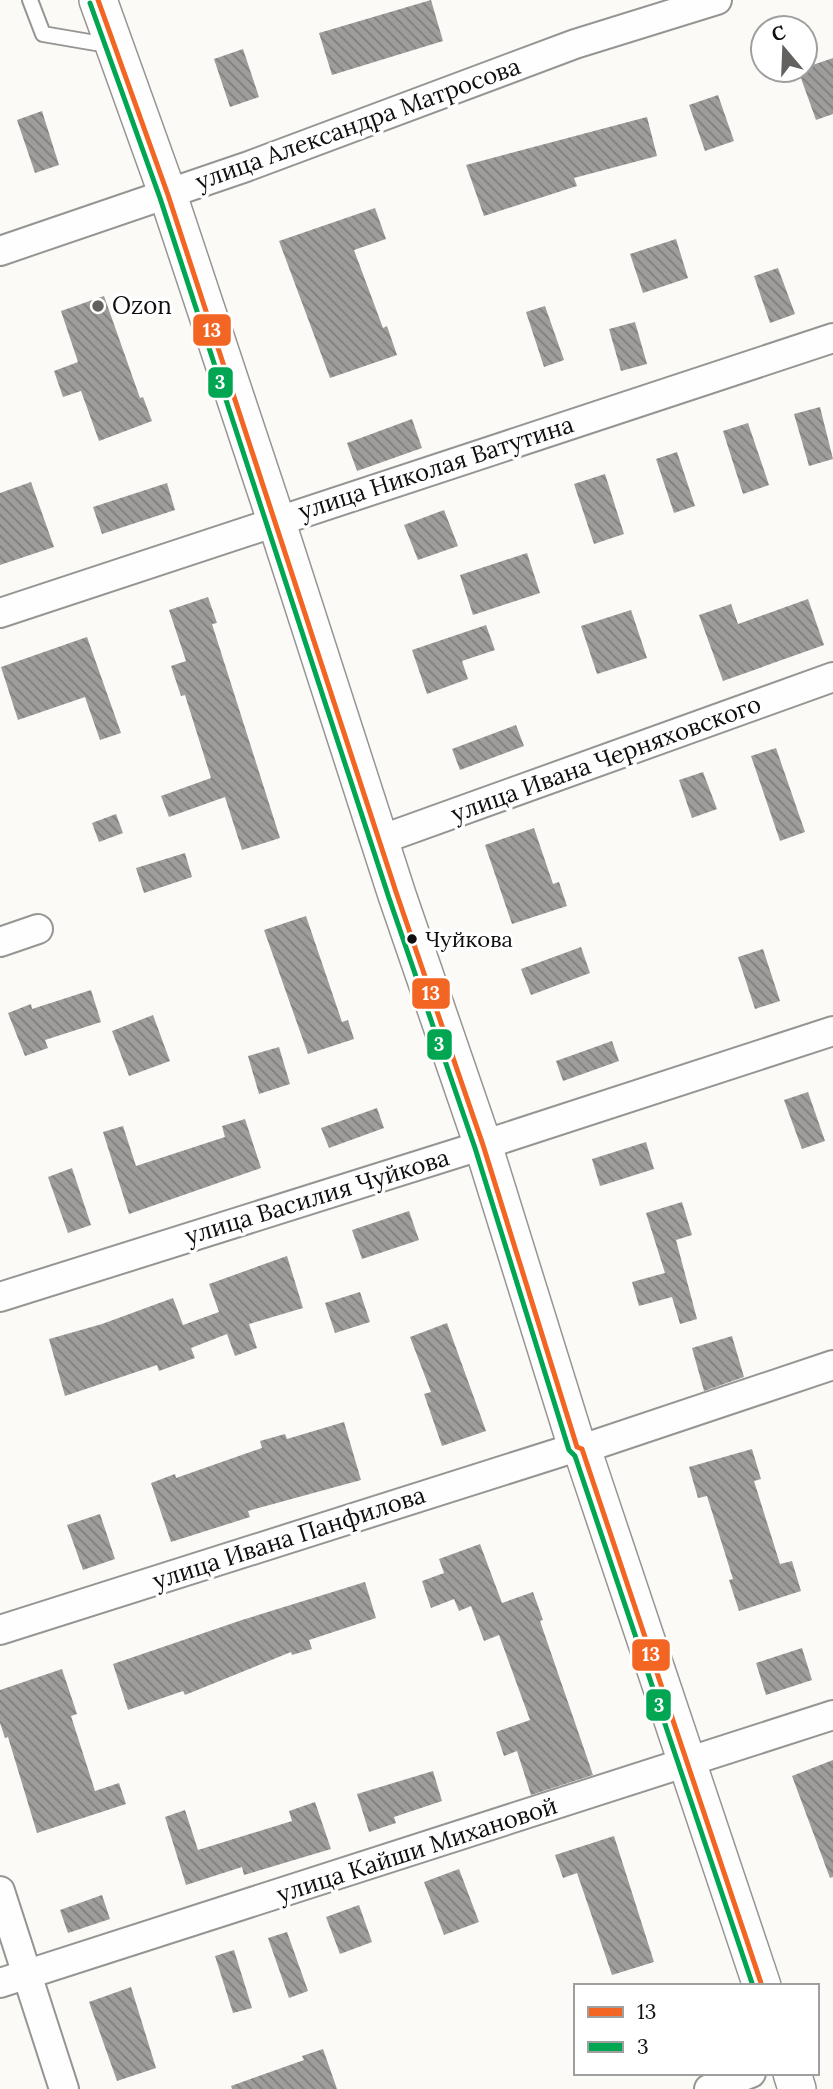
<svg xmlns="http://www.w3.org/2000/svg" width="833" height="2089" viewBox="0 0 833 2089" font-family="Lora,serif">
  <defs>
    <pattern id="building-back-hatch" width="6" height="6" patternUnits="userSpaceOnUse" patternTransform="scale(1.75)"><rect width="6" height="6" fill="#9f9d9b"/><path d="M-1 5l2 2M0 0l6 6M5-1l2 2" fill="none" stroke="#807e7d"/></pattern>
  </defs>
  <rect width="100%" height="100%" fill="#fbfaf6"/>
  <g fill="url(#building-back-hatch)">
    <polygon points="431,0 443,41 332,75 319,33"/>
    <polygon points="243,49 259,97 230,107 214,59"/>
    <polygon points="833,58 833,114 816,120 798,70"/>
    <polygon points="718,95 734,141 705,151 689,105"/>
    <polygon points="42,111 59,165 35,173 17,120"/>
    <polygon points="647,117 657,156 574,178 577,186 484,216 466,165"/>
    <polygon points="375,208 386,239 354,250 383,328 387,326 397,355 330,378 279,241"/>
    <polygon points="676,239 688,278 643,293 630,254"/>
    <polygon points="778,268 795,314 770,323 754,276"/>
    <polygon points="104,296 140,398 143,397 152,421 99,441 81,391 63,397 54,371 78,362 61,311"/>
    <polygon points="545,306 564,360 544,367 526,312"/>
    <polygon points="635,322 647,364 621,371 609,329"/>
    <polygon points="820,407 833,459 809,466 794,414"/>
    <polygon points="412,419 422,448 357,471 347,443"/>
    <polygon points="748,423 769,485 743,494 723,431"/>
    <polygon points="677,452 695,506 674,513 656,459"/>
    <polygon points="605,474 624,534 594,544 574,484"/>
    <polygon points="31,482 54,547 0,565 0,493"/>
    <polygon points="167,483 175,510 102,534 93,507"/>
    <polygon points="444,510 458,546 418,560 404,525"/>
    <polygon points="527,553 540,593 473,615 460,575"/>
    <polygon points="208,597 217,623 212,624 280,838 242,850 225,797 169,817 161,796 211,778 185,695 181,696 171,666 186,661 169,610"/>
    <polygon points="808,599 824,645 723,681 699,615 731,604 738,624"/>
    <polygon points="631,610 647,658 597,674 581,626"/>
    <polygon points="486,625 495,650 462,661 468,679 427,694 412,650"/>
    <polygon points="87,637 121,733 100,740 85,697 18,720 1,667"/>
    <polygon points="516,725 524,746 460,770 452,749"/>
    <polygon points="776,748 805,832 780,841 751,756"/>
    <polygon points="703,772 717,809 692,818 679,780"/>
    <polygon points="116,814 123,833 99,842 92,823"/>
    <polygon points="534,828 553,884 559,882 567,906 512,924 485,845"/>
    <polygon points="185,853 192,877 144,893 136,868"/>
    <polygon points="306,916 342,1022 348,1020 354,1039 308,1054 264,930"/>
    <polygon points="581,947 590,973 531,995 521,969"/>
    <polygon points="763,949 780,1001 755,1009 738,957"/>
    <polygon points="91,990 101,1022 45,1040 48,1048 25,1056 8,1013 31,1004 32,1009"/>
    <polygon points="153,1015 170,1061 129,1076 112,1031"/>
    <polygon points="612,1041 619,1061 563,1081 556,1061"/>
    <polygon points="279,1047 290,1084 259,1094 248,1056"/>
    <polygon points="808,1092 825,1141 802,1149 784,1100"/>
    <polygon points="377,1108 384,1128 329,1148 321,1128"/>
    <polygon points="245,1119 261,1168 129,1214 103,1132 123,1126 136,1166 225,1137 222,1126"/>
    <polygon points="646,1142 654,1169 600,1186 592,1159"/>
    <polygon points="72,1168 91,1225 68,1233 48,1177"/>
    <polygon points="682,1202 692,1235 676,1240 697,1319 680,1324 672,1297 639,1306 632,1282 665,1273 646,1213"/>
    <polygon points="409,1211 419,1240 362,1259 352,1230"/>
    <polygon points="287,1256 303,1308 249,1324 257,1348 235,1356 227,1334 191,1348 195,1358 159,1371 157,1365 65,1396 49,1339 102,1324 173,1298 183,1325 219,1312 209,1284"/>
    <polygon points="360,1292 370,1322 335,1333 325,1303"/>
    <polygon points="447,1323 486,1431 442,1446 424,1394 431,1392 410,1337"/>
    <polygon points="732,1336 744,1377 704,1391 692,1348"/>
    <polygon points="344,1422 361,1480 248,1511 250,1517 171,1542 151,1483 175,1474 176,1478 262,1448 260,1441 285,1434 287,1439"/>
    <polygon points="752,1449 761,1479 754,1481 780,1564 792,1561 801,1591 739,1611 729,1580 733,1579 707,1496 698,1498 689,1467"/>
    <polygon points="100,1514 115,1559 83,1570 67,1525"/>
    <polygon points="480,1544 502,1603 533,1592 543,1620 540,1621 593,1775 531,1795 517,1751 504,1756 496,1732 530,1720 499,1635 484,1641 471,1606 459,1611 454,1599 431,1608 422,1581 444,1573 439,1559"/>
    <polygon points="365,1582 376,1618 309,1640 312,1649 292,1655 291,1652 185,1695 183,1691 128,1710 113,1664 242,1620"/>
    <polygon points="802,1648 812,1680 766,1695 756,1663"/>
    <polygon points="62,1669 77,1714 71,1716 95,1791 119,1783 126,1804 37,1833 8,1737 5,1738 0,1723 0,1690"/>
    <polygon points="833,1760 833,1877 830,1878 792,1776"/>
    <polygon points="433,1771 442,1801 394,1817 396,1823 369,1832 357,1794"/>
    <polygon points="315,1802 331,1849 244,1875 242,1867 186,1885 165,1817 185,1810 198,1850 292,1821 289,1811"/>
    <polygon points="614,1836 654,1962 612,1975 577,1873 563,1878 555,1855"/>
    <polygon points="459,1869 479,1922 444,1935 424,1882"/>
    <polygon points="102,1895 110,1919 68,1933 60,1910"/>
    <polygon points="359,1905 372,1942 340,1954 326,1917"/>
    <polygon points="287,1932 308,1991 289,1998 268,1938"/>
    <polygon points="234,1950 252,2008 233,2013 215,1956"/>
    <polygon points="131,1987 156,2068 117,2081 89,2002"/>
    <polygon points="323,2049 337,2089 232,2089 231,2086 304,2060 302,2056"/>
  </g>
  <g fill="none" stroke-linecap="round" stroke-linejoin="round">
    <g stroke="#959593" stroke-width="18">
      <polyline id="service" points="30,0 43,34 113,46"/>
    </g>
    <g stroke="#959593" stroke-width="32">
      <g id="minor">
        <polyline points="0,251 246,167 575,44 717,0"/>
        <polyline points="0,613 833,338"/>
        <polyline points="380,840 833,677"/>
        <polyline points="0,942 38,929"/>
        <polyline points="0,1297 483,1145 833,1031"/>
        <polyline points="582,1449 833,1365"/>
        <polyline points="0,1630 577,1447"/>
        <polyline points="0,1891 64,2089"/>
        <polyline points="0,1983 833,1715"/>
        <polyline points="709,2089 751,2073"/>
      </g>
    </g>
    <g stroke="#959593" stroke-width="40">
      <g id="tertiary">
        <polyline points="98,0 168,195 276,520 397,895 483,1145 577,1447 582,1449 762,1986"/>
        <polyline points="792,2073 797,2089"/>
      </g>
    </g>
    <use href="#service" stroke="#fefefe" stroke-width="14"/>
    <use href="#minor" stroke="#fefefe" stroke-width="28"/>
    <use href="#tertiary" stroke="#fefefe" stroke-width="37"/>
    <g stroke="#fff" stroke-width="10">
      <polyline id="bus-1" points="98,0 168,195 397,895 483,1145 577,1447 582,1449 762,1986"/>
    </g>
    <g stroke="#fff" stroke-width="10">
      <polyline id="bus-2" points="90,3 160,198 389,898 475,1148 569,1450 575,1456 753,1986"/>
    </g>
    <use href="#bus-1" stroke="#f26522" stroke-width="5"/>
    <use href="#bus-2" stroke="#00a651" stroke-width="5"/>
  </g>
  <circle fill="#626160" stroke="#fff" stroke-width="2.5" cx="98" cy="306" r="7"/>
  <circle fill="#0f0f0f" stroke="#fff" stroke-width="2.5" cx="412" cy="939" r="6"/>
  <g text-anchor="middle" stroke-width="7" stroke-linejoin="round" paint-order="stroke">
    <g font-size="22" fill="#0f0f0f" stroke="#fff" text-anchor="start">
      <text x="425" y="947">Чуйкова</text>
    </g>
    <g font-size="24" fill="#0f0f0f" stroke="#fff">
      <text transform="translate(358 124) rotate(-20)" y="8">улица Александра Матросова</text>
      <text transform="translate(436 468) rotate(-18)" y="8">улица Николая Ватутина</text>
      <text transform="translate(606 759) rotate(-20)" y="8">улица Ивана Черняховского</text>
      <text transform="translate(317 1197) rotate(-17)" y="8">улица Василия Чуйкова</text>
      <text transform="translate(289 1538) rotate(-18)" y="8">улица Ивана Панфилова</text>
      <text transform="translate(417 1850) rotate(-18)" y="8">улица Кайши Михановой</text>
    </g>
    <g font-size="24" fill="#0f0f0f" stroke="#fff" text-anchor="start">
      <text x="112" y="314">Ozon</text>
    </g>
  </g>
  <g stroke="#fff" stroke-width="2.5">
    <rect x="192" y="313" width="40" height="34" rx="7" fill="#f26522"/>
    <rect x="207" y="366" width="27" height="33" rx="7" fill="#00a651"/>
    <rect x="411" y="977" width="40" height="33" rx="7" fill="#f26522"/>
    <rect x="426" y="1028" width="27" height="33" rx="7" fill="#00a651"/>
    <rect x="631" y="1638" width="40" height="34" rx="7" fill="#f26522"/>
    <rect x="645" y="1688" width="27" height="34" rx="7" fill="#00a651"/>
  </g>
  <g font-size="19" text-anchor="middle" font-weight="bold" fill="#fff">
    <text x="212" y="337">13</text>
    <text x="220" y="389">3</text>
    <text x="431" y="1000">13</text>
    <text x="439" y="1051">3</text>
    <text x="651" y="1661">13</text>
    <text x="659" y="1712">3</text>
  </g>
  <rect x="574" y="1984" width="245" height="91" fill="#ffffff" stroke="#9f9f9f" stroke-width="2"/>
  <rect x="588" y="2007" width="35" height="10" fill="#f26522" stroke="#9f9f9f" stroke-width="2"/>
  <text x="637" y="2019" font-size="21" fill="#0f0f0f">13</text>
  <rect x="588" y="2042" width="35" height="10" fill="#00a651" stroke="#9f9f9f" stroke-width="2"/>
  <text x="637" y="2054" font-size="21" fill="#0f0f0f">3</text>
  <g transform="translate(784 49) rotate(341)"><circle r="33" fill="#ffffff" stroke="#9f9f9f" stroke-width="2"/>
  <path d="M0-5L12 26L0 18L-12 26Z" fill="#626160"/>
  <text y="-10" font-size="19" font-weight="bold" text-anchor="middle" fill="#0f0f0f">С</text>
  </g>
</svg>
